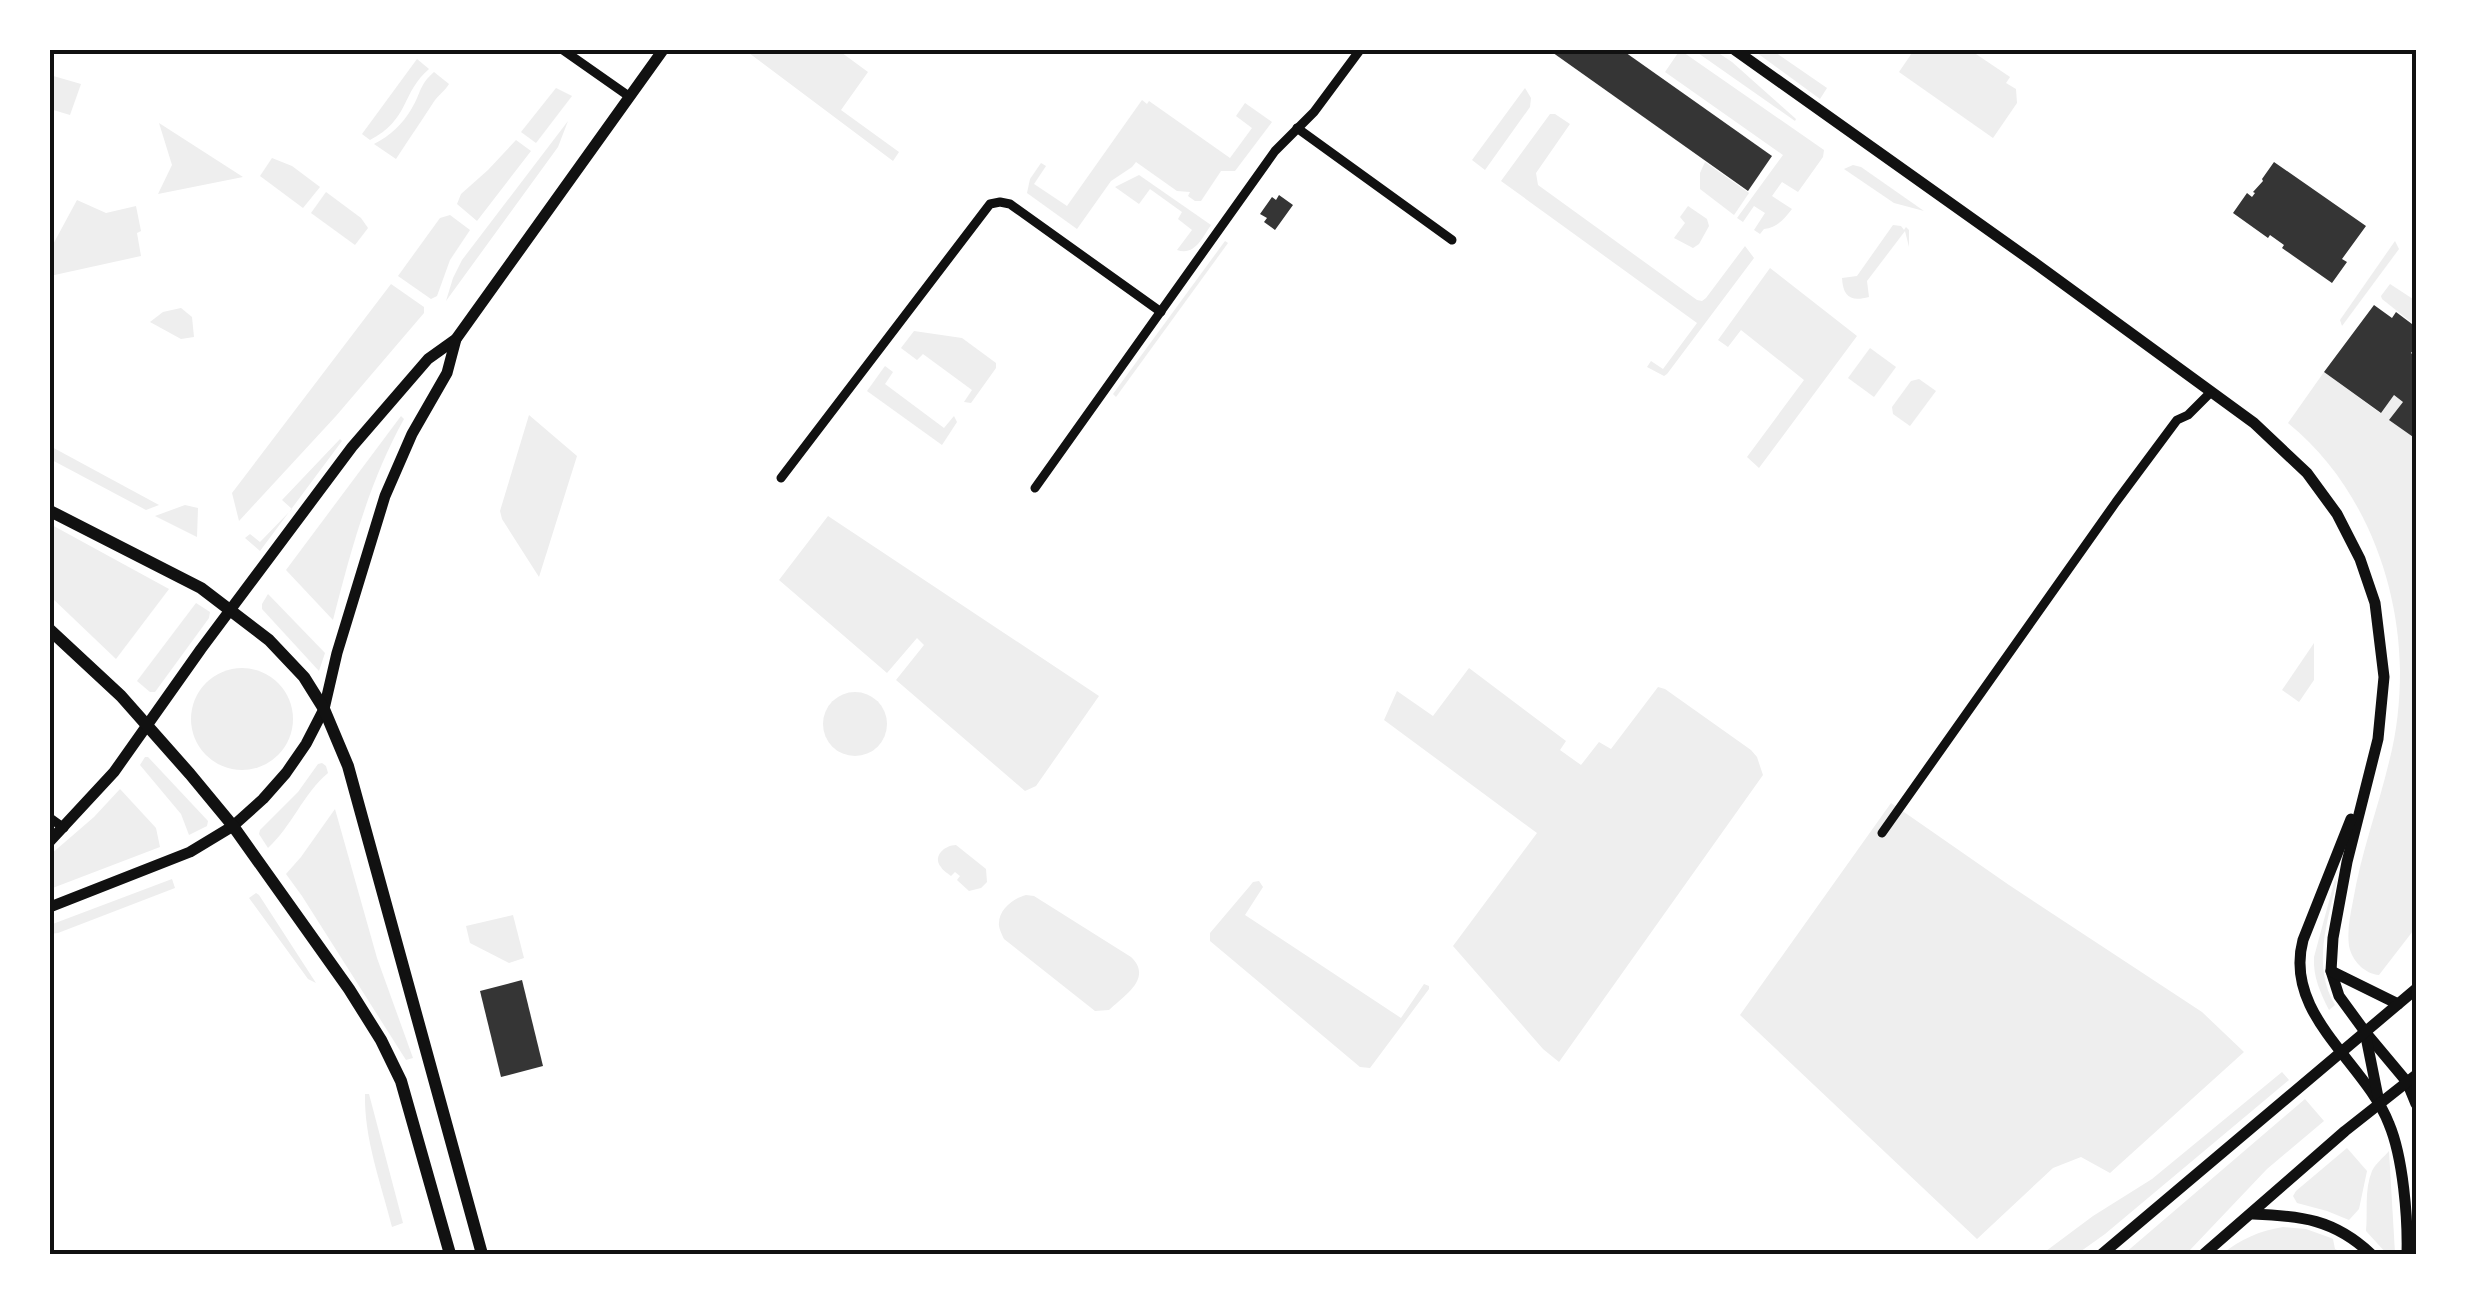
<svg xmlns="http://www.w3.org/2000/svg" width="2466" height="1304" viewBox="0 0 2466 1304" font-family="'Fira Sans Condensed',sans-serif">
  <rect width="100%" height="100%" fill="#fff"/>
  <g fill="#eee">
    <polygon points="745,50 762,52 763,50 838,50 868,72 841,110 899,152 893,161"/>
    <path d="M1680 50 1824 150 1823 157 1798 192 1782 182 1772 196 1792 209C1784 219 1777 228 1764 229L1760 234 1754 230 1765 213 1754 206 1743 222 1737 218 1783 155 1665 72Z"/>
    <polygon points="1700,50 1714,50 1732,62 1796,119 1795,121 1698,53"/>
    <polygon points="1753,50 1772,50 1827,88 1820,99"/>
    <polygon points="1914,50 1970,50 2010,77 2006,83 2016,89 2017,103 1993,138 1899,72"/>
    <path d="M417 59 429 69C401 93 410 119 370 140L362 134Z"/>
    <path d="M434 72 449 84C445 91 437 96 433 103 421 122 408 140 396 159L374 144C390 136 403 124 412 108 421 93 419 85 434 72Z"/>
    <polygon points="50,75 81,84 70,115 50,109"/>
    <polygon points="556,88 572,96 536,143 521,132"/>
    <polygon points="1525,88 1531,98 1530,107 1485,170 1472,160"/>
    <polygon points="1142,100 1147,104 1149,101 1230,158 1252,128 1236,116 1245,103 1272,122 1235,171 1221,171 1201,201 1195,201 1188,196 1190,192 1177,191 1136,162 1132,167 1111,181 1077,229 1027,193 1030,179 1041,163 1046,166 1034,184 1067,206"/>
    <polygon points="1550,114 1555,114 1570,124 1536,173 1538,185 1697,300 1702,301 1706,298 1745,246 1754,258 1667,374 1664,376 1647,367 1651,361 1663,369 1697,323 1501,181"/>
    <polygon points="568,121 558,147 446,301 453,278 462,260"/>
    <polygon points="159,123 243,177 158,194 172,165"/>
    <polygon points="516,140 531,151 477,221 457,204 461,194 488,170"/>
    <polygon points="272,158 292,166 320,187 303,208 260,176"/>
    <polygon points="1705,162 1749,193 1734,215 1700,189 1700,173"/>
    <polygon points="1853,165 1861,167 1924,211 1894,203 1844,169"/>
    <path d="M1139 175 1211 225C1202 238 1195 256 1177 250L1192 230 1178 219 1182 212 1150 189 1139 204 1115 187Z"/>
    <polygon points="326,192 361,218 368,228 355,245 311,213"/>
    <polygon points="77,200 106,213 136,206 141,231 137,233 141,256 50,276 50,250"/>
    <polygon points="1688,206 1707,219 1709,226 1699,244 1693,248 1674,238 1685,223 1680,217"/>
    <polygon points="450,215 470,230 450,260 437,296 431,299 398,276 440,218"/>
    <path d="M1893 225 1901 226 1904 230 1906 227 1909 230V247L1905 231 1867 281 1869 297C1851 302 1843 297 1842 278L1857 276Z"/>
    <polygon points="1225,241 1228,243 1116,397 1113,394"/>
    <polygon points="2395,241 2399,249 2342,326 2340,320"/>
    <polygon points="1770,268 1857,336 1759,468 1747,457 1804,380 1741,330 1728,347 1718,340"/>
    <polygon points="391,284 424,307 424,313 336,416 239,521 232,493"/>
    <polygon points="2390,284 2416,301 2416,326 2382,299 2381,296"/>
    <polygon points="181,308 192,317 194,337 181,339 150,322 163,312"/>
    <polygon points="914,331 962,338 996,363 996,368 971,403 964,402 972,390 923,354 917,360 901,348"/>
    <polygon points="1870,348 1896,367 1874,397 1848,378"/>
    <polygon points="885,366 893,372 885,384 944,428 954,416 957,422 942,445 867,391"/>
    <path d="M2324 372 2380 413 2394 395 2403 402 2390 420 2416 439V927L2379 975C2365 974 2352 961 2349 946 2347 931 2350 916 2353 901 2361 853 2378 808 2389 762 2397 732 2400 701 2400 671 2399 579 2361 482 2288 423Z"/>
    <polygon points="1919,379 1936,391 1910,426 1893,414 1892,407 1911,381"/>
    <polygon points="529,415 577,456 539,577 502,519 500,511"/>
    <path d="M401 416 404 419C369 482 351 550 333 620L286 570Z"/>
    <polygon points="340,439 342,441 260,551 245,538 250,534 260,542 292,509 282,500"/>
    <polygon points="50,446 159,505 146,510 50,459"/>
    <polygon points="185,505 198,508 197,537 155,516"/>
    <polygon points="828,516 1099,696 1036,786 1025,791 896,680 924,645 917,638 887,673 779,580"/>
    <polygon points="50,524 169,589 116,659 50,596"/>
    <polygon points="268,594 325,653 319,671 262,609 262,604"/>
    <polygon points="196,603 210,612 209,618 155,692 150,692 137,681"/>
    <polygon points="2314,643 2314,680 2299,702 2282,690"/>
    <circle cx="242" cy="719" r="51"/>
    <polygon points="1469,668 1566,741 1560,750 1581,765 1599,742 1611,749 1658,687 1665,689 1751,750 1757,757 1763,775 1559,1062 1543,1049 1453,946 1537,833 1384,720 1397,691 1433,716"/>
    <circle cx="855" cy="724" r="32"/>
    <polygon points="145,757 148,757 208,821 207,826 189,835 181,814 140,765"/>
    <path d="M322 763 326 766 328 773C303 794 292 826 268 848L259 834 260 830 298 792 318 764Z"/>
    <polygon points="120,789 156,828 160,847 50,889 50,855 94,817"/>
    <polygon points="1891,803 2009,885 2202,1012 2244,1052 2110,1173 2081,1157 2053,1168 1977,1239 1740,1015"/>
    <polygon points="335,809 377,958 413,1058 406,1060 302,896 286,874 301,857"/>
    <path d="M956 845 986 869 987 882 981 888 969 891 957 880 960 876 955 872 951 876C948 873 943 871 941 867 932 856 945 845 956 845Z"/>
    <polygon points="172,879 175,888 58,933 50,934 50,925"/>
    <path d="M2335 879 2337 881C2327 923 2312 966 2335 1005L2329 1010C2320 992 2313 977 2314 957Z"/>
    <polygon points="1259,881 1263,887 1245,915 1401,1018 1424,984 1429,986 1429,989 1370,1068 1360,1067 1210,941 1210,933 1249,887 1253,882"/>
    <polygon points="256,893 259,895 316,983 308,979 249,898"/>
    <path d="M1026 895 1034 896 1131 957C1153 978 1125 995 1109 1010L1095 1011 1004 939C1002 935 998 926 999 923 999 909 1014 898 1026 895Z"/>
    <polygon points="513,915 524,958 509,963 470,943 466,926"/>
    <polygon points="2282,1072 2289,1080 2105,1234 2077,1254 2042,1254 2093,1216 2152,1179"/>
    <path d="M365 1094H369L403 1223 392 1227C381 1183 364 1139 365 1094Z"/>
    <polygon points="2305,1099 2324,1121 2267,1169 2190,1250 2185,1254 2124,1254"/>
    <polygon points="2347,1148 2367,1171 2359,1209 2349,1220 2327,1211 2297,1203 2293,1196 2296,1191"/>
    <path d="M2389 1151 2395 1253 2393 1254H2387L2366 1231C2368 1212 2364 1190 2372 1171 2375 1164 2384 1157 2389 1151Z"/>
    <path d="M2283 1227 2306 1229 2331 1238 2333 1239 2335 1249 2345 1254H2222C2241 1239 2259 1231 2283 1227Z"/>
  </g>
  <g fill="#353535">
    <polygon points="1549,50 1622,50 1772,156 1748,191"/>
    <polygon points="2274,162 2366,226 2342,259 2347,262 2332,283 2282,248 2284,245 2270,235 2268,238 2233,213 2247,193 2252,197 2255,193 2253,192 2263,181 2262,179"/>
    <polygon points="1279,195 1293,205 1275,230 1264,222 1267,218 1260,214 1272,197 1276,200"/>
    <polygon points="2374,305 2392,318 2396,312 2416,327 2416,347 2411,353 2416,357 2416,439 2389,420 2403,402 2394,395 2381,413 2324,372"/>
    <polygon points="522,980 543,1066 501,1077 480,991"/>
  </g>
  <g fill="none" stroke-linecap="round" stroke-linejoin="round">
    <g stroke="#111" stroke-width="9">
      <polyline points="563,50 630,97"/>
      <polyline points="1297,128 1452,240"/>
      <polyline points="781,478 990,204 1000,202 1010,204 1161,312"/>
      <polyline points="1035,488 1275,151 1314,112 1360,50"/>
      <polyline points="50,818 64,828"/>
      <polyline points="1882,833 2116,502 2177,420 2188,415 2211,392"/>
    </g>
    <g stroke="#111" stroke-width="11">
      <polyline points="1735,50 2032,261 2254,423 2307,473 2337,514 2360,559 2375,603 2384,677 2378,739 2347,862 2333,938 2331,971 2339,996 2366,1033 2407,1082 2416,1104"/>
      <path d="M2351 819 2303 940C2283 1015 2365 1062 2389 1124 2403 1157 2408 1218 2407 1254"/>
      <polyline points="50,841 114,772 201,649 352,447 428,359 456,339 663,50"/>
      <polyline points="50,907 190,852 233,826 263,799 286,773 306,744 324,709 337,653 385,496 412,434 447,373 456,339"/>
      <polyline points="2331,971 2398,1004"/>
      <polyline points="2366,1037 2378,1097"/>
      <path d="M2253 1214C2301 1216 2334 1219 2371 1254"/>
      <polyline points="2102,1254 2416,989"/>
      <polyline points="2204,1254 2345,1131 2416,1075"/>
    </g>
    <g stroke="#111" stroke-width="12">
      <polyline points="50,511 201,588 269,640 304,677 324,709 348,766 482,1254"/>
      <polyline points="50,630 121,696 190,774 233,826 349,989 381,1040 401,1081 450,1254"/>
    </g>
  </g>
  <rect width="2466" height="1304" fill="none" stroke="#ffffff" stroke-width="105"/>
  <rect x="52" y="52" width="2362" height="1200" fill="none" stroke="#111" stroke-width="4"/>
</svg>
